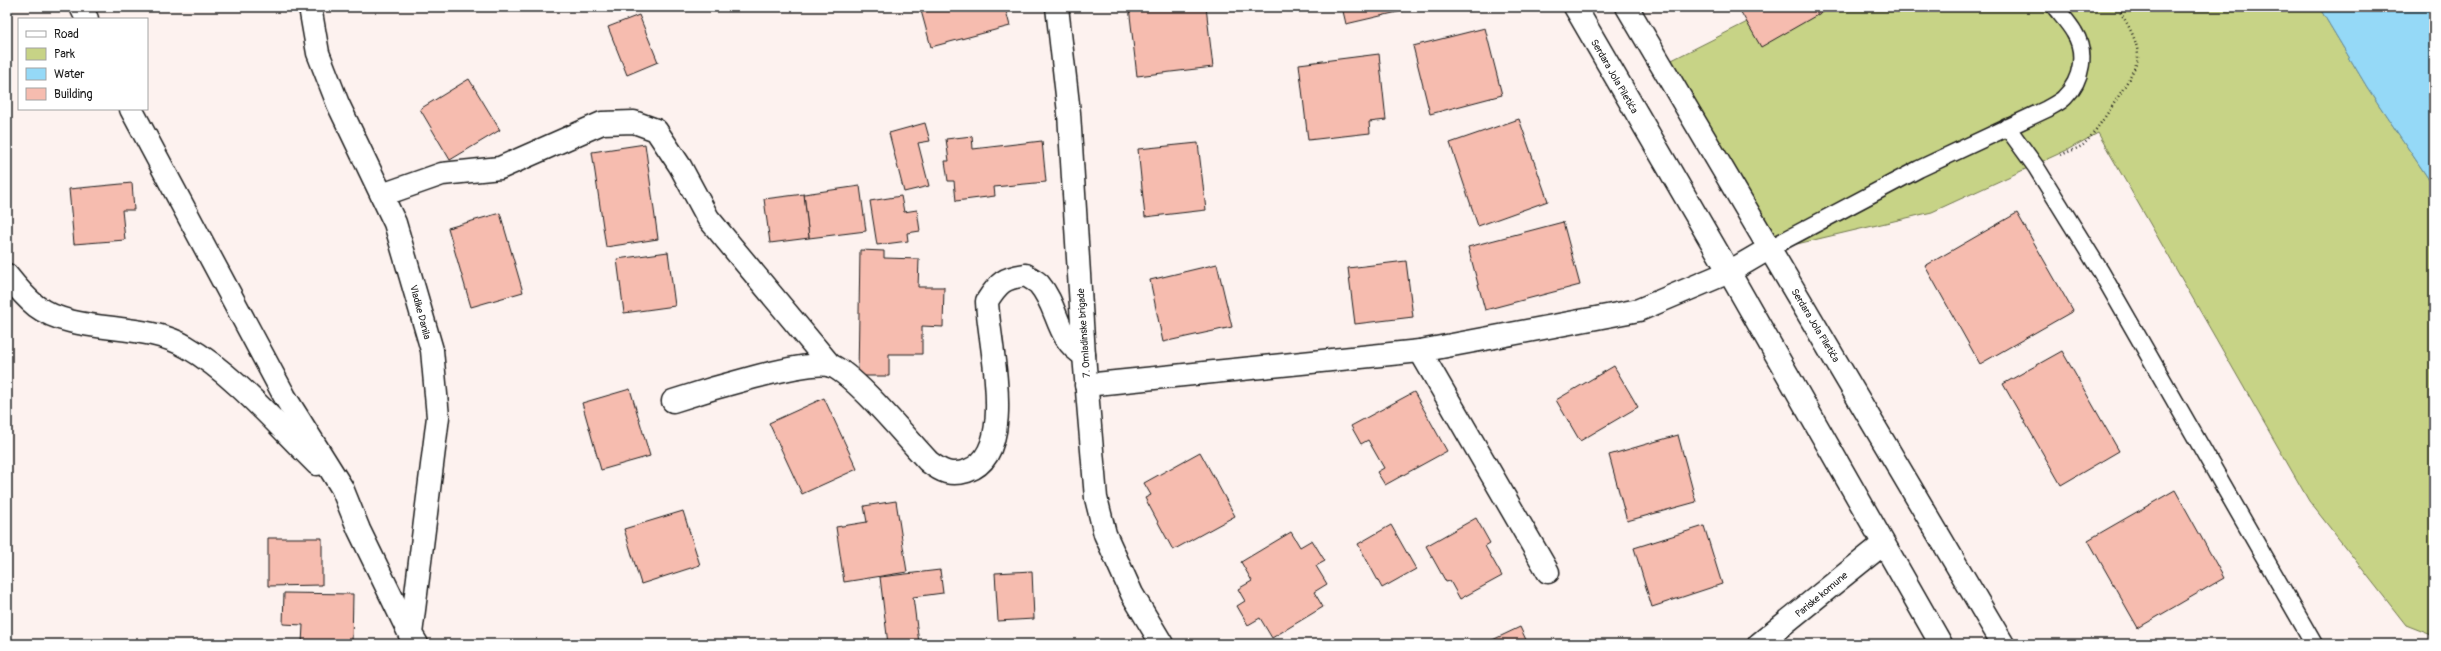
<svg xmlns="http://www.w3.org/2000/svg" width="2441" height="651" viewBox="0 0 2441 651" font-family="Pangolin,sans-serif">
  <rect width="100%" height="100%" fill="#fdf2ef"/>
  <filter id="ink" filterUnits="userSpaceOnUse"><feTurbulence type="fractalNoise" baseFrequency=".025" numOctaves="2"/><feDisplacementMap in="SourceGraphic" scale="8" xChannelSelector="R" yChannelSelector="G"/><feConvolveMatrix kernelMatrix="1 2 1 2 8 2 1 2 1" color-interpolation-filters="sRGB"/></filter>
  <g filter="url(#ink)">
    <polygon fill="#c7d386" stroke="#727851" points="1777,7 2319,7 2367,87 2434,187 2434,636 2406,625 2309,501 2098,133 2067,150 1932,212 1763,252 1662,65"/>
    <polygon fill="#95d9f7" stroke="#658d9f" points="2319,7 2434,7 2434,187 2367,87"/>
    <g fill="#f6bcaf" stroke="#1c1c1c">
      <polygon points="920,7 1005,7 1010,26 931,47"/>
      <polygon points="1129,7 1206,7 1213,67 1137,76"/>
      <polygon points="1342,7 1419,7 1346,24"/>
      <polygon points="1738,7 1831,7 1761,47"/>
      <polygon points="639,15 658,62 627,75 608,27"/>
      <polygon points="1485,28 1502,95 1430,114 1413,46"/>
      <polygon points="1379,54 1386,120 1369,122 1370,133 1308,140 1299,64"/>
      <polygon points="469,79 500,130 450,160 420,109"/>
      <polygon points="1519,119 1548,201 1478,226 1450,143"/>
      <polygon points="925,123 930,141 918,143 929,186 904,192 889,133"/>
      <polygon points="972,136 973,149 1042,141 1046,182 994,187 995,196 956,201 954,181 948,181 945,161 949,161 946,139"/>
      <polygon points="1198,143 1206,210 1145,217 1138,149"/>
      <polygon points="645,144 658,239 606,247 592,152"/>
      <polygon points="132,183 134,210 122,210 125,240 74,244 69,189"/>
      <polygon points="860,186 866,231 809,238 804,194"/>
      <polygon points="804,194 809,238 770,243 764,199"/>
      <polygon points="901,196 904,212 917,210 920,231 907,233 908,241 877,245 870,201"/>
      <polygon points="500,213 523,292 471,307 448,228"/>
      <polygon points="2017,213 2073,311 1980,364 1925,266"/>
      <polygon points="1563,222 1580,285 1485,310 1468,247"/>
      <polygon points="860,250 884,251 884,258 919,259 918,287 944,287 943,327 922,326 922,354 889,354 889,376 858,376"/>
      <polygon points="668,252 675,306 624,313 617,259"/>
      <polygon points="1406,261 1413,317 1355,324 1348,268"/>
      <polygon points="1217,264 1232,327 1163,342 1150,280"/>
      <polygon points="2062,351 2119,451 2061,485 2003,384"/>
      <polygon points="1614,366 1638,407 1580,441 1556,400"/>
      <polygon points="630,389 650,456 601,470 582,403"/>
      <polygon points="1414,392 1447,451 1385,485 1377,472 1384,468 1368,440 1361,444 1351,426"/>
      <polygon points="824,398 857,469 802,494 769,423"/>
      <polygon points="1678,435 1696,502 1627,521 1609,455"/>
      <polygon points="1200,452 1235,516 1173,550 1145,498 1151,495 1144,483"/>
      <polygon points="2175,490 2224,578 2138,628 2088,540"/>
      <polygon points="896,501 907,572 844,582 836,527 867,522 864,506"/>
      <polygon points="683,511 700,565 641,584 624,529"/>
      <polygon points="1476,518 1490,543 1485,546 1502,576 1460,599 1450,581 1446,582 1426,546"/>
      <polygon points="1391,525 1416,569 1382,588 1358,544"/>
      <polygon points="1704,526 1722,584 1652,607 1634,548"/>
      <polygon points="1291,532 1300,547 1312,540 1325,561 1316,566 1327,584 1314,592 1323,607 1272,638 1260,618 1248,625 1237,606 1245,601 1238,589 1252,581 1241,562"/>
      <polygon points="268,538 322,538 322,585 268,586"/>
      <polygon points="940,570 943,593 913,597 919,643 935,641 935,644 888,644 880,577"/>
      <polygon points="1032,571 1034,619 998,621 995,573"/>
      <polygon points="284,593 353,594 352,644 302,644 303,625 283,624"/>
      <polygon points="1520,627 1528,644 1484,644"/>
    </g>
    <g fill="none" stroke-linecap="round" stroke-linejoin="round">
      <g stroke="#1c1c1c" stroke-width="19">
        <g id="service">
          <polyline points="2007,127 2036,167 2101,272 2314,644"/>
          <path d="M1770 248 1919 169 2047 109C2053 105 2061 102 2065 97 2082 80 2087 52 2074 32 2069 23 2061 15 2055 7"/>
        </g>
      </g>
      <g stroke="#1c1c1c" stroke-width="25">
        <g id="minor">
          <polyline points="81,7 87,19"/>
          <polyline points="310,7 318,53 338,104 395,223 432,350 438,417 411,634 417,644"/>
          <polyline points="1057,7 1069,113 1084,355 1096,498 1105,534 1132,594 1162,644"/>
          <polyline points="131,109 285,397 342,488 359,530 411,637"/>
          <polyline points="382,195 442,174 500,168 602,123 634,122 656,130 680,166 708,218 831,366"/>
          <path d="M7 275C15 285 26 298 36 306 74 335 144 321 187 347 234 374 278 426 317 464"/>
          <polyline points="1420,351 1548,572"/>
          <polyline points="1086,385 1420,351 1639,310 1729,272 1770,248"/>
          <path d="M673 401C700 392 809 358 832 366 856 376 908 440 929 462 942 472 951 476 967 471 1019 454 988 342 987 301 999 282 1004 278 1026 275 1030 278 1036 281 1039 284 1059 307 1056 340 1084 355"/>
          <polyline points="1759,644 1883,544"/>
        </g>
      </g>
      <g stroke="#1c1c1c" stroke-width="25">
        <g id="secondary">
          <polyline points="1575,7 1729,272 1941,644"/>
          <polyline points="1627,7 2003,644"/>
        </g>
      </g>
      <path stroke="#1c1c1c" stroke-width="2.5" stroke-dasharray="1 3" stroke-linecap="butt" d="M2061 155C2067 152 2077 149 2083 145 2094 136 2138 70 2138 57 2138 40 2126 21 2117 7"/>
      <use href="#service" stroke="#fff" stroke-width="16"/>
      <use href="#minor" stroke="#fff" stroke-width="22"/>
      <use href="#secondary" stroke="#fff" stroke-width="22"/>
    </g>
  </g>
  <g text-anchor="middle" stroke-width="3" stroke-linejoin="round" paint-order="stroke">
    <g font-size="10" fill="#1c1c1c" stroke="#fff">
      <text transform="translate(1615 76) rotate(60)" y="4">Serdara Jola Piletića</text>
      <text transform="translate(421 312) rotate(75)" y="4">Vladike Danila</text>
      <text transform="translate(1816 325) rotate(59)" y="4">Serdara Jola Piletića</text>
      <text transform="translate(1083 333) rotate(-94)" y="4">7. Omladinske brigade</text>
      <text transform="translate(1821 594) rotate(-40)" y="4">Pariske komune</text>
    </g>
  </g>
  <rect width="2441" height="651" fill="none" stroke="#fff" stroke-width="24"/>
  <rect x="12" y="12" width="2417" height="627" fill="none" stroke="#1c1c1c" stroke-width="1.5" filter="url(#ink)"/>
  <rect x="18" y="18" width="130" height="92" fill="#ffffff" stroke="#a4a4a4"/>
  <rect x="26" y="31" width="20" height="6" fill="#ffffff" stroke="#a4a4a4"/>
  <text x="54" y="38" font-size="12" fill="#1c1c1c">Road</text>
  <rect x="26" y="48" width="20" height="12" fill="#c7d386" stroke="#a4a4a4"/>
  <text x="54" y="58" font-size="12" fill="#1c1c1c">Park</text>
  <rect x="26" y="68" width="20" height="12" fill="#95d9f7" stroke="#a4a4a4"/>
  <text x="54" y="78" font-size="12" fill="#1c1c1c">Water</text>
  <rect x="26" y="88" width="20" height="12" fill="#f6bcaf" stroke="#a4a4a4"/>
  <text x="54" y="98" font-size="12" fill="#1c1c1c">Building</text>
</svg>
